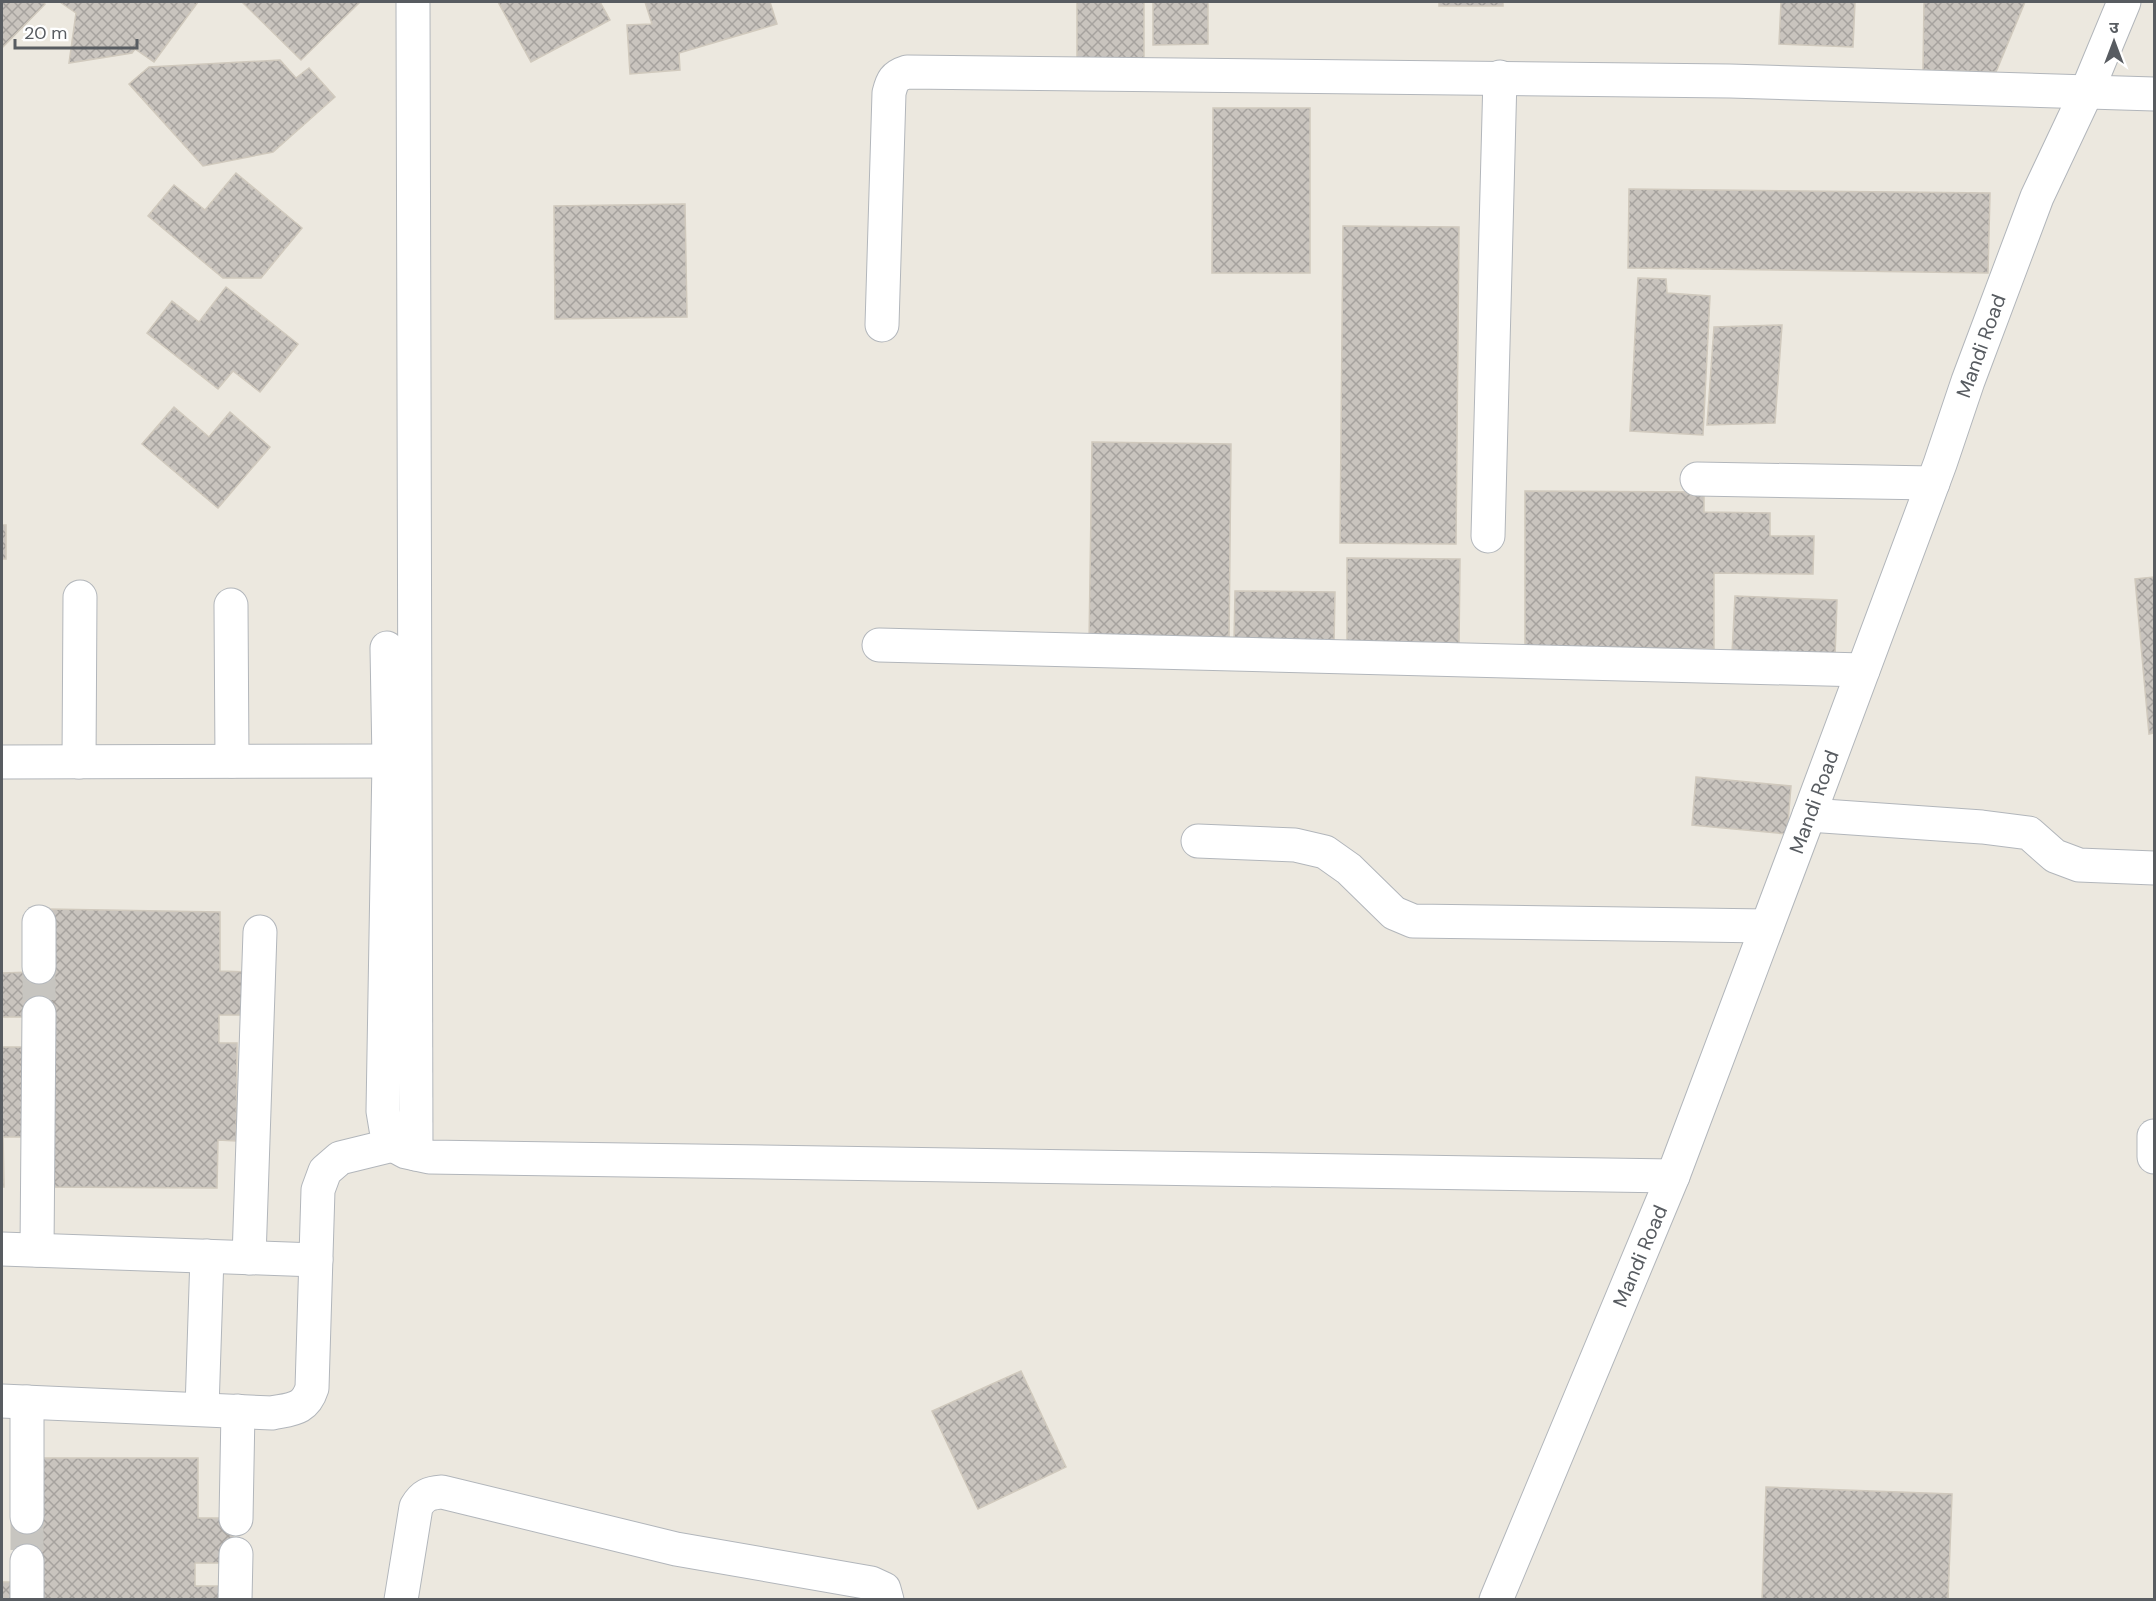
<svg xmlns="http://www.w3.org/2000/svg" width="2156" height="1601" viewBox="0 0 2156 1601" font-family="'DM Sans','Noto Sans Devanagari',sans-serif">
  <defs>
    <pattern id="building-cross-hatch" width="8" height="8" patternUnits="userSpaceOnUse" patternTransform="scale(1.5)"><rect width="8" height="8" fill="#c9c4be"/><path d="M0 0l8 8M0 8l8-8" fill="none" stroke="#a6a29e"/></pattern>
  </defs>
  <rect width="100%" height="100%" fill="#ece8df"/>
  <g fill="url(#building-cross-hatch)" stroke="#d0c9bd" stroke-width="1.5">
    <polygon points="2,2 42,2 45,4 2,48"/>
    <polygon points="60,2 198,2 154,62 135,49 132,53 69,63 76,13"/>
    <polygon points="242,2 360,2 301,60"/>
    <polygon points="498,2 600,2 610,20 531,62"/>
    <polygon points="645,2 770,2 777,24 679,53 680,70 630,74 627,25 652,24"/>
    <polygon points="1077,2 1144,2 1144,59 1077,60"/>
    <polygon points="1153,2 1208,2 1208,44 1153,45"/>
    <rect x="1439" y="2" width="64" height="4"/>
    <polygon points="1781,2 1855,2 1853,47 1779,44"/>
    <polygon points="1924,2 2025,2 1996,72 1923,70"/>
    <polygon points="280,60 296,78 309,68 335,97 273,152 203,166 129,84 149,67"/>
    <polygon points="1213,108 1310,108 1310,273 1212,273"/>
    <polygon points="236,173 302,228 261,278 223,278 148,216 174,185 205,210"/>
    <polygon points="1629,189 1990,193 1988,273 1628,268"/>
    <polygon points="685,204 687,317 555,319 554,206"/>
    <polygon points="1343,226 1459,227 1456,544 1340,543"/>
    <polygon points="1638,278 1666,279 1667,293 1710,296 1703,435 1630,431"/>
    <polygon points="226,287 298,344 260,392 233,371 218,389 147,333 172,301 199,322"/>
    <polygon points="1782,325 1775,423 1707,425 1714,327"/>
    <polygon points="174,407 209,437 230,412 270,447 218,508 142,444"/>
    <polygon points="1092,442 1231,444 1229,646 1089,644"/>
    <polygon points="1525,491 1704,492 1704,512 1770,513 1770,536 1814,536 1813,574 1714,573 1714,649 1525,648"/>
    <rect x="2" y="525" width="4" height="34"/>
    <polygon points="1347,558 1460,559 1459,648 1347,647"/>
    <polygon points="2154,577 2154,733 2149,734 2135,579"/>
    <polygon points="1235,591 1335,592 1334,644 1234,642"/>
    <polygon points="1735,596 1837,600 1835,657 1732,653"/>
    <polygon points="1696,777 1791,786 1787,834 1692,825"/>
    <polygon points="47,909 220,912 220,971 250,972 250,1015 219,1015 219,1043 237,1043 236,1141 218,1140 217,1188 43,1187"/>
    <polygon points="2,968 2,973 32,972 33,1017 2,1017 2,1047 24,1047 26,1137 3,1137 4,1187 2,1187"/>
    <polygon points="1021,1371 1066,1467 978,1509 932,1411"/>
    <polygon points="36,1458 198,1458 198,1518 233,1518 233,1563 195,1563 195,1586 222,1586 222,1600 36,1600"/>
    <polygon points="1766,1487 1952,1494 1948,1600 1762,1600"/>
    <rect x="2" y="1582" width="17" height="18"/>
  </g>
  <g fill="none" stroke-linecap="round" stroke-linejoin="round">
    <g stroke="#c7c5c0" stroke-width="33" stroke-dasharray="33 16" stroke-linecap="butt">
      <polyline points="39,967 39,1013"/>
      <polyline points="27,1517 27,1561"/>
    </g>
    <g stroke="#b2b6bb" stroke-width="35">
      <g id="minor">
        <polyline points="413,2 416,1154"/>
        <path d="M882 325 889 93C892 81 894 76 907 72L1730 81 2154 94"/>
        <polyline points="1697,479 1933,483"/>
        <polyline points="1488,536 1500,77"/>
        <polyline points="231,605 232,761"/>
        <polyline points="879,645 1863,670"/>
        <polyline points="387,648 389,761 383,1111 386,1129 393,1145 406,1152 429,1157 1673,1176"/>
        <polyline points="2,762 389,761"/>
        <polyline points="79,762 80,597"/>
        <polyline points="1809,815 1982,827 2029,833 2055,856 2079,865 2154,868"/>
        <polyline points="1198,841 1295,845 1325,852 1349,869 1394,913 1413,921 1767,926"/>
        <polyline points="39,922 39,967"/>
        <polyline points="2154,1157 2154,1136"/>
        <polyline points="2,1249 316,1260"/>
        <polyline points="37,1250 39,1013"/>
        <polyline points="249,1258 260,932"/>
        <path d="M2 1401 272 1413C292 1409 305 1410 312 1388L318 1190 325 1171 340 1158 393 1145"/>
        <polyline points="202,1409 207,1256"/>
        <polyline points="27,1517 27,1402"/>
        <polyline points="236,1519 238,1411"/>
        <polyline points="27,1600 27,1561"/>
        <polyline points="235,1600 236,1554"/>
        <path d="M401 1600 416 1507C423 1495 429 1493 442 1492L676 1549 871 1583 884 1589 887 1600"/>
        <polyline points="1496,1600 1673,1176 1809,815 1940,464 1968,381 2037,197 2087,91 2124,2"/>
      </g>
    </g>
    <use href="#minor" stroke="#fff" stroke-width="33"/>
  </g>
  <g text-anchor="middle" stroke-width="6" stroke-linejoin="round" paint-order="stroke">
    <g font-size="20" fill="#585c61" stroke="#fff">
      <text transform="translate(1981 346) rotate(-70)" y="7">Mandi Road</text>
      <text transform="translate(1814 802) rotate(-70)" y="7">Mandi Road</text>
      <text transform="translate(1640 1256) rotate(-67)" y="7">Mandi Road</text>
    </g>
  </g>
  <rect width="2156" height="1601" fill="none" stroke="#585c61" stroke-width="6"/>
  <g transform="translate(2114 42)" stroke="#ffffff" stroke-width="4.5" paint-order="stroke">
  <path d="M0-4.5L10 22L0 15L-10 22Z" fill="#585c61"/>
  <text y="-9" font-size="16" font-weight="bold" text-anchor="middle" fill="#585c61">उ</text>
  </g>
  <path d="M15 39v9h122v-9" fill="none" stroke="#585c61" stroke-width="3"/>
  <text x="24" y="39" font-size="18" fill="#585c61" stroke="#ffffff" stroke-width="4.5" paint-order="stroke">20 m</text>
</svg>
